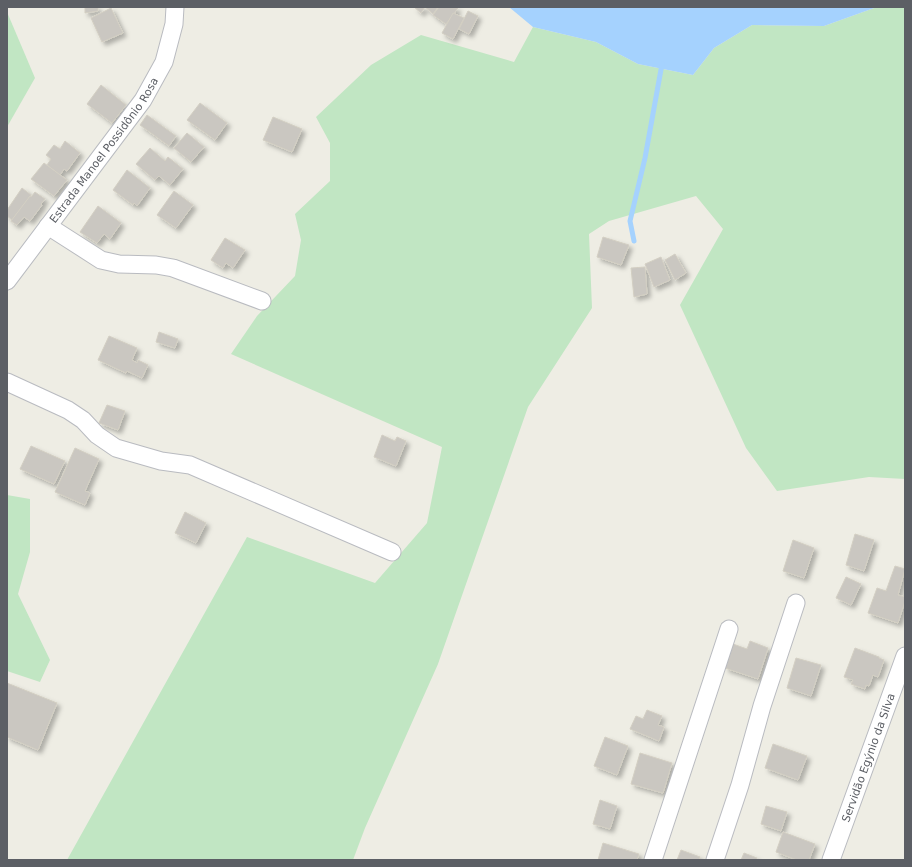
<svg xmlns="http://www.w3.org/2000/svg" width="912" height="867" viewBox="0 0 912 867" font-family="'DejaVu Sans',sans-serif">
  <defs>
    <filter id="shadow"><feDropShadow dx="3.5" dy="3.5" stdDeviation="2" flood-color="#0004"/></filter>
  </defs>
  <rect width="100%" height="100%" fill="#eeede4"/>
  <g fill="#c1e6c3">
    <polygon points="877,7 905,7 905,479 869,477 777,491 746,448 680,305 723,229 696,196 609,221 589,234 592,308 528,407 438,664 365,828 353,860 67,860 247,537 375,583 427,523 442,447 231,354 257,316 295,276 301,240 295,214 330,181 330,143 316,117 371,65 421,35 514,62 533,27 596,42 638,64 693,75 714,48 752,25 824,26"/>
    <polygon points="7,12 35,78 7,127"/>
    <polygon points="7,495 30,499 30,552 18,594 50,660 40,682 7,671"/>
  </g>
  <polygon fill="#a5d2fe" points="509,7 877,7 824,26 752,25 714,48 693,75 638,64 596,42 533,27"/>
  <g fill="none" stroke-linecap="round" stroke-linejoin="round">
    <polyline stroke="#a5d2fe" stroke-width="5" points="634,241 630,221 645,158 662,64"/>
  </g>
  <g fill="#cac7c1" stroke="#d3cfc3" filter="url(#shadow)">
    <polygon points="85,7 98,7 98,11 85,13"/>
    <polygon points="414,7 438,7 433,14 425,7 421,13"/>
    <polygon points="439,7 458,8 446,24 433,15"/>
    <polygon points="111,8 123,33 102,42 91,18"/>
    <polygon points="468,11 478,16 469,34 459,29"/>
    <polygon points="453,13 464,18 453,39 442,33"/>
    <polygon points="101,85 126,105 112,123 87,104"/>
    <polygon points="200,103 227,123 215,140 187,120"/>
    <polygon points="147,115 176,136 169,146 140,125"/>
    <polygon points="273,117 302,129 292,152 263,140"/>
    <polygon points="187,133 204,147 191,162 174,148"/>
    <polygon points="65,141 80,153 67,171 64,169 60,175 47,165 51,159 46,155 54,145 60,149"/>
    <polygon points="150,148 165,161 168,157 183,169 170,185 159,176 155,180 136,164"/>
    <polygon points="44,163 67,180 54,196 31,179"/>
    <polygon points="127,170 150,188 137,206 134,203 133,205 113,190"/>
    <polygon points="22,188 31,195 12,220 7,216 7,210"/>
    <polygon points="174,191 193,205 176,228 157,215"/>
    <polygon points="35,192 45,199 41,204 42,205 30,221 24,217 17,225 11,221 30,196 31,197"/>
    <polygon points="98,206 121,223 110,239 104,234 97,243 80,232"/>
    <polygon points="603,237 629,245 621,265 597,257"/>
    <polygon points="225,238 245,250 233,268 226,263 223,268 211,260"/>
    <polygon points="675,254 686,273 675,280 665,260"/>
    <polygon points="661,257 670,280 654,287 645,264"/>
    <polygon points="645,267 647,294 634,297 631,268"/>
    <polygon points="159,332 178,339 175,348 156,342"/>
    <polygon points="109,336 137,348 132,360 137,363 138,360 148,365 142,378 127,371 126,373 98,360"/>
    <polygon points="107,405 125,411 118,430 99,423"/>
    <polygon points="382,435 395,441 397,437 406,441 396,466 374,457"/>
    <polygon points="31,446 65,461 54,484 20,469"/>
    <polygon points="75,448 99,459 85,491 90,493 85,505 55,492"/>
    <polygon points="185,512 206,523 196,543 175,533"/>
    <polygon points="855,534 874,540 864,571 846,565"/>
    <polygon points="793,540 814,548 804,578 783,571"/>
    <polygon points="895,566 905,569 898,595 905,597 905,601 898,623 868,613 877,588 886,591"/>
    <polygon points="846,577 861,584 851,605 836,598"/>
    <polygon points="750,641 768,648 758,679 725,668 733,644 747,649"/>
    <polygon points="855,648 879,657 879,658 884,660 878,677 873,675 869,686 866,685 865,689 851,684 853,680 844,677"/>
    <polygon points="796,658 821,665 811,696 787,688"/>
    <polygon points="7,683 57,703 38,750 7,737"/>
    <polygon points="647,710 662,716 658,725 664,727 659,741 630,729 636,716 643,719"/>
    <polygon points="605,737 628,746 617,775 594,766"/>
    <polygon points="773,744 807,756 798,780 765,768"/>
    <polygon points="640,753 672,763 663,793 631,784"/>
    <polygon points="600,800 617,806 610,829 593,824"/>
    <polygon points="766,806 787,812 781,831 761,824"/>
    <polygon points="783,832 815,844 809,860 797,860 776,852"/>
    <polygon points="603,843 639,854 637,860 598,860"/>
    <polygon points="681,850 700,857 699,860 677,860"/>
    <polygon points="744,853 757,858 756,860 741,860"/>
  </g>
  <g fill="none" stroke-linecap="round" stroke-linejoin="round">
    <g stroke="#b9bbc0" stroke-width="19">
      <g id="street">
        <polyline points="48,226 101,260 119,264 156,265 173,268 262,301"/>
        <path id="s1" d="M7 281 143 100 164 62 174 24 175 7"/>
        <polyline points="7,382 68,410 83,420 97,435 116,448 161,461 190,465 392,552"/>
        <polyline points="653,860 729,629"/>
        <polyline points="715,860 740,785 762,706 796,603"/>
        <path id="s2" d="M831 860 905 656"/>
      </g>
    </g>
    <use href="#street" stroke="#fff" stroke-width="17"/>
  </g>
  <g text-anchor="middle" stroke-width="3.5" stroke-linejoin="round" paint-order="stroke">
    <g font-size="11" fill="#5c5f65" stroke="#fff">
      <text dy="4" stroke="none"><textPath href="#s1" startOffset="163">Estrada Manoel Possidônio Rosa</textPath></text>
      <text dy="4" stroke="none"><textPath href="#s2" startOffset="109">Servidão Egýnio da Silva</textPath></text>
    </g>
  </g>
  <rect width="912" height="867" fill="none" stroke="#5c5f65" stroke-width="16"/>
</svg>
